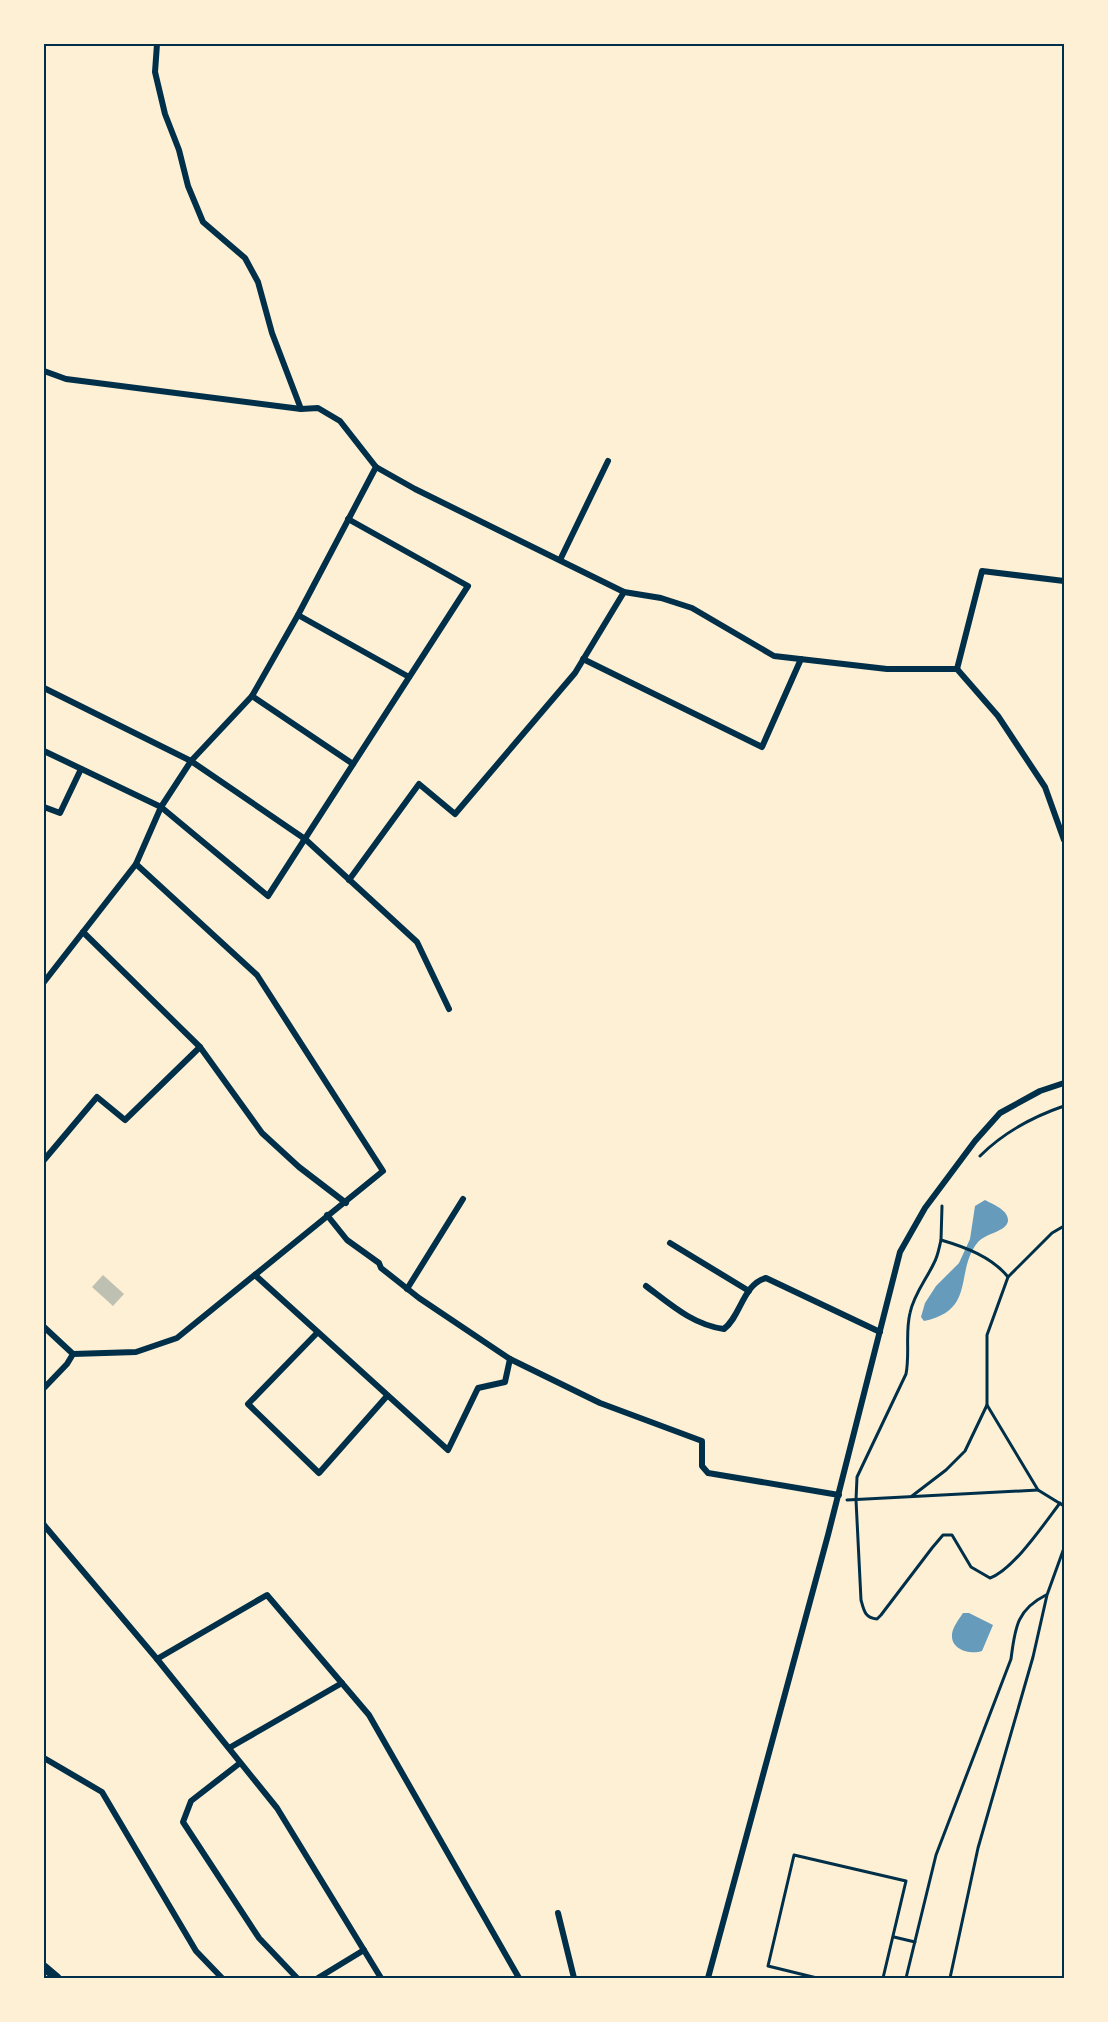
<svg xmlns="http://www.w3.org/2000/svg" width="1108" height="2022" viewBox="0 0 1108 2022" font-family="Barlow,sans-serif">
  <rect width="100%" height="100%" fill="#fdf0d5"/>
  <g fill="#669bbc">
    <path d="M985 1200C992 1204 1009 1210 1008 1221 1006 1232 986 1233 978 1242 954 1271 977 1310 924 1321L921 1317 925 1303 936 1286 959 1263 970 1239 975 1206Z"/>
    <path d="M963 1613H969L993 1625 982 1651C971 1655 951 1650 952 1635 952 1628 959 1619 963 1613Z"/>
  </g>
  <polygon fill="#bec0b2" points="103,1275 124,1294 113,1306 92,1287"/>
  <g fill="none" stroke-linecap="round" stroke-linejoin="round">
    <g stroke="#003049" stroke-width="3">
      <path d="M980 1156C1004 1132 1032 1117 1064 1106"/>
      <polyline points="1064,1226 1052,1233 1008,1277 987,1335 987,1405 1038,1490 1064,1506"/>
      <polyline points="941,1240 942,1206"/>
      <path d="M1008 1277C992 1257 965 1247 941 1240 939 1248 938 1256 934 1263 926 1280 914 1294 910 1313 905 1333 910 1354 906 1374L857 1477 856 1500 861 1600C864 1611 865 1618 877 1619L881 1615 932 1548 943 1535H952L971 1567 990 1578C1013 1570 1044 1524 1060 1503"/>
      <polyline points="912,1496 946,1470 965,1451 987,1405"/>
      <polyline points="847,1500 1038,1490"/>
      <polyline points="894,1937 915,1942"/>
      <polyline points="817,1978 768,1966 794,1855 906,1881 883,1978"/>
      <path d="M906 1978 936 1855 1011 1659C1015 1629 1016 1610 1046 1595"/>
      <polyline points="950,1978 978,1848 1033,1657 1047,1595 1064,1548"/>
    </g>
    <g stroke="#003049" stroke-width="6">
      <polyline points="157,44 155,72 165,114 179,150 188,186 203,222 245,258 258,282 272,333 301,409"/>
      <polyline points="44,371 66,379 301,409 318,408 340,421 376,467 415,489 624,592 661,598 692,608 774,656 887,669 957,669"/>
      <polyline points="560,560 608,461"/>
      <polyline points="298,615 409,677"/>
      <polyline points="583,659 762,747 801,659"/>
      <polyline points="957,669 998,716 1045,787 1064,840"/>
      <polyline points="957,669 982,571 1064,581"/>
      <polyline points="44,688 191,761 305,839 417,942 449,1009"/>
      <polyline points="252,696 353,764"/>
      <polyline points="44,751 161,807 268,896 468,586 348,519"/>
      <polyline points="44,807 60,813 81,769"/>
      <polyline points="349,880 419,784 455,814 575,673 624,592"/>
      <polyline points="83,932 200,1047 262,1133 299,1167 346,1203"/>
      <polyline points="44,982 136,864 161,807 191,761 252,696 298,615 376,467"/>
      <polyline points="44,1160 97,1097 125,1120 200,1047"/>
      <polyline points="327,1215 347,1240 379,1263 381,1268 419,1298 510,1359 600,1403 702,1441 702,1466 708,1473 839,1495"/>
      <polyline points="670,1243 749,1291"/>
      <polyline points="255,1275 448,1450 478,1388 505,1382 510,1359"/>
      <path d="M646 1286C670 1304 693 1325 724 1329 741 1316 743 1284 766 1278L880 1332"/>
      <polyline points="407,1289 463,1199"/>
      <polyline points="44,1327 73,1354"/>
      <polyline points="317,1333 248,1404 319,1473 387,1396"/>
      <polyline points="44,1388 67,1364 73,1354 136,1352 177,1338 383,1171 257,975 136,864"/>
      <polyline points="44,1525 157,1659"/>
      <polyline points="229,1748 342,1683"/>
      <polyline points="44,1758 102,1792 196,1951 222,1978"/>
      <polyline points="240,1763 191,1801 183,1822 259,1938 297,1978"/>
      <polyline points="558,1913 574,1978"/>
      <polyline points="318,1978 364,1950"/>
      <polyline points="381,1978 277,1808 157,1659 267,1595 369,1715 519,1978"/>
      <polyline points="708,1978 828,1535 900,1252 925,1208 975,1141 1000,1113 1040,1091 1064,1083"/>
    </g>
    <polyline stroke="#003049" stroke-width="9" points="44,1967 57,1978"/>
  </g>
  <rect width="1108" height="2022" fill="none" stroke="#fdf0d5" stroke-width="90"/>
  <rect x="45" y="45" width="1018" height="1932" fill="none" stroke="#003049" stroke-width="2"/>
</svg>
